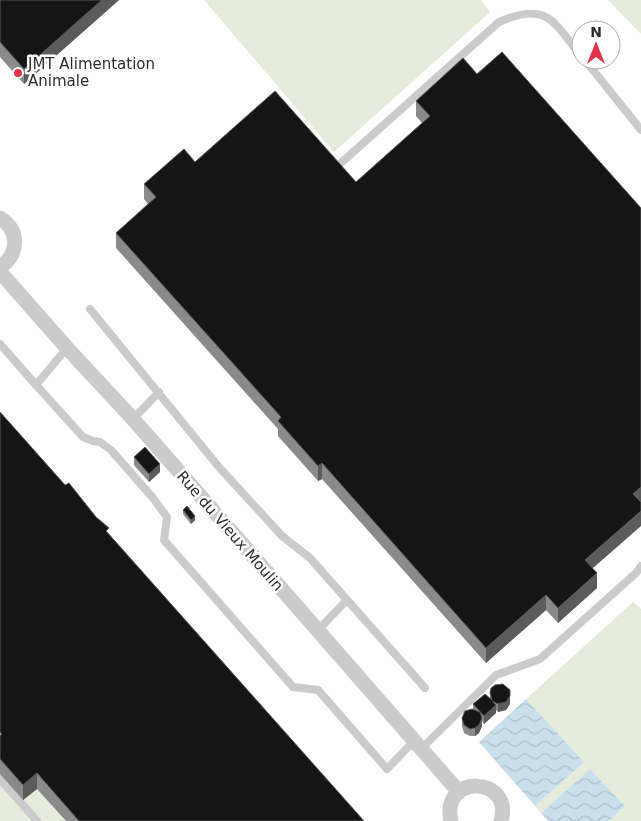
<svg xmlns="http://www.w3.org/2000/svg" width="641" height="821" viewBox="0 0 641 821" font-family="'DejaVu Sans',sans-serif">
  <defs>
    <pattern id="water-waves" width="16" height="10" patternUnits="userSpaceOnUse" patternTransform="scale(1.25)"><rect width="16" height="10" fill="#c9dfeb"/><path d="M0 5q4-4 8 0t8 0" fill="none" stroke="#adc0ca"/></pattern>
  </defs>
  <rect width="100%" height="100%" fill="#fff"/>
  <g fill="#e5ecdc">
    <polygon points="204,0 481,0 490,12 334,152"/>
    <polygon points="608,0 641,0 641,34"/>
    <polygon points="633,602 641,609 641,821 609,821 625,806 590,769 541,813 535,806 584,762 526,699"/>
    <polygon points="0,774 23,800 37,789 66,821 0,821"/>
  </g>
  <g fill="url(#water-waves)">
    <polygon points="526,699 584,762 535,806 479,742"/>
    <polygon points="590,769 625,806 609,821 548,821 541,813"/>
  </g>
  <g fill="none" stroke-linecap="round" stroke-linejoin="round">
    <g stroke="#cbcbcb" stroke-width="8">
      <polyline points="585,60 641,130"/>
      <path d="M342 162 499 22C547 1 553 21 581 56"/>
      <polyline points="90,309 218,466 282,536 310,558 425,688"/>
      <polyline points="0,344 36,385"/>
      <polyline points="67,348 36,385 83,437 93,441 100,442 111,450 153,498 167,517 164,540 293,687 318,690 387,769 414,741"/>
      <polyline points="133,419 159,392"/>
      <polyline points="318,630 347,600"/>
      <polyline points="421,749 496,675 540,659 636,573 641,566"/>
      <polyline points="0,779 37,821"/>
    </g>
    <g stroke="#cbcbcb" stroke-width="15">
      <path d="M0 218C20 231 19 254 0 267"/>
      <polyline points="0,272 67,348 133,419 459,792"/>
      <path d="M451 821C440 773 514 776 501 821"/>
    </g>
  </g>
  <g fill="#8a8a8a">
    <polygon points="0,0 119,0 24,84 0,57"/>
    <polygon points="463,58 593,569 597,588 558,623 546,610 486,663 322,479 318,481 278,436 278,429 116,248 116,233 148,204 144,199 144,184 356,182 422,123 416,116 416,101"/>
    <polygon points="0,412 109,534 364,821 66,821 37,789 23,800 0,774"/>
    <polygon points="134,457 160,472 149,482 134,465"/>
    <polygon points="183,510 195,520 191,524 183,514"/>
    <polygon points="490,693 510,704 506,710 498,712 496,710 496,713 484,724 482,721 482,726 479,733 475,736 470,736 464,733 462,726 462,718 473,709 473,704 490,698"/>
  </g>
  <g fill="#5b5b5b">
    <polygon points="102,0 119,0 24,84 24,69"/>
    <polygon points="322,463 322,479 318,481 318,466"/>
    <polygon points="160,464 160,472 149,482 149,474"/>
    <polygon points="641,487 641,502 633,494"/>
    <polygon points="641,511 641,526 585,575 585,560"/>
    <polygon points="195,516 195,520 191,524 191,520"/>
    <polygon points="597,573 597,588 558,623 558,608"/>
    <polygon points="546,595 546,610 486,663 486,648"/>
    <polygon points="510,696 510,704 506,710 498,712 498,704"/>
    <polygon points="496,705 496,713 484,724 484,716"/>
    <polygon points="482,718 482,726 479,733 475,736 475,728"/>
    <polygon points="37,773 37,789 23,800 23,785"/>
  </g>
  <g fill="#151515" stroke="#5b5b5b">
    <polygon points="0,0 102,0 24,69 0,42"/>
    <polygon points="502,52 641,208 641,487 633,494 641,502 641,511 585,560 597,573 558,608 546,595 486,648 322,463 318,466 278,421 281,417 116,233 156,197 144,184 184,149 195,162 275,91 356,182 430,116 416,101 463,58 477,74"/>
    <polygon points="0,412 65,485 69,483 96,517 109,528 106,531 364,821 79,821 37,773 23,785 0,759 0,736 2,734 0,732"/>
    <polygon points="145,447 160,464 149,474 134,457"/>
    <polygon points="187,506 195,516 191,520 183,510"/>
    <polygon points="503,684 510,690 510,696 506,702 498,704 492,701 496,705 484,716 473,704 485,694 492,700 490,693 491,688 495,685"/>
    <polygon points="472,709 480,712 482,718 479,725 475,728 470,729 464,725 462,718 465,711"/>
  </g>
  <circle fill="#e23449" stroke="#fff" stroke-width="2" cx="18" cy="73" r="5"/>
  <g text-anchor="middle" stroke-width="5" stroke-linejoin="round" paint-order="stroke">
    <g font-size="15" fill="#2e2e2e" stroke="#fff" text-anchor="start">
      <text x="28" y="69">JMT Alimentation<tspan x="28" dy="17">Animale</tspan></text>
    </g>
    <g font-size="15" fill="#2e2e2e" stroke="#fff">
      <text transform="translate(230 531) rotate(49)" y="5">Rue du Vieux Moulin</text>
    </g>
  </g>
  <g transform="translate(596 45)"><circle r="24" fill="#ffffff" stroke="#ababab"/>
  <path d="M0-4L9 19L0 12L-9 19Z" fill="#e23449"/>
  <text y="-8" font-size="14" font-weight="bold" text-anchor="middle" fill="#2e2e2e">N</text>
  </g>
</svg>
